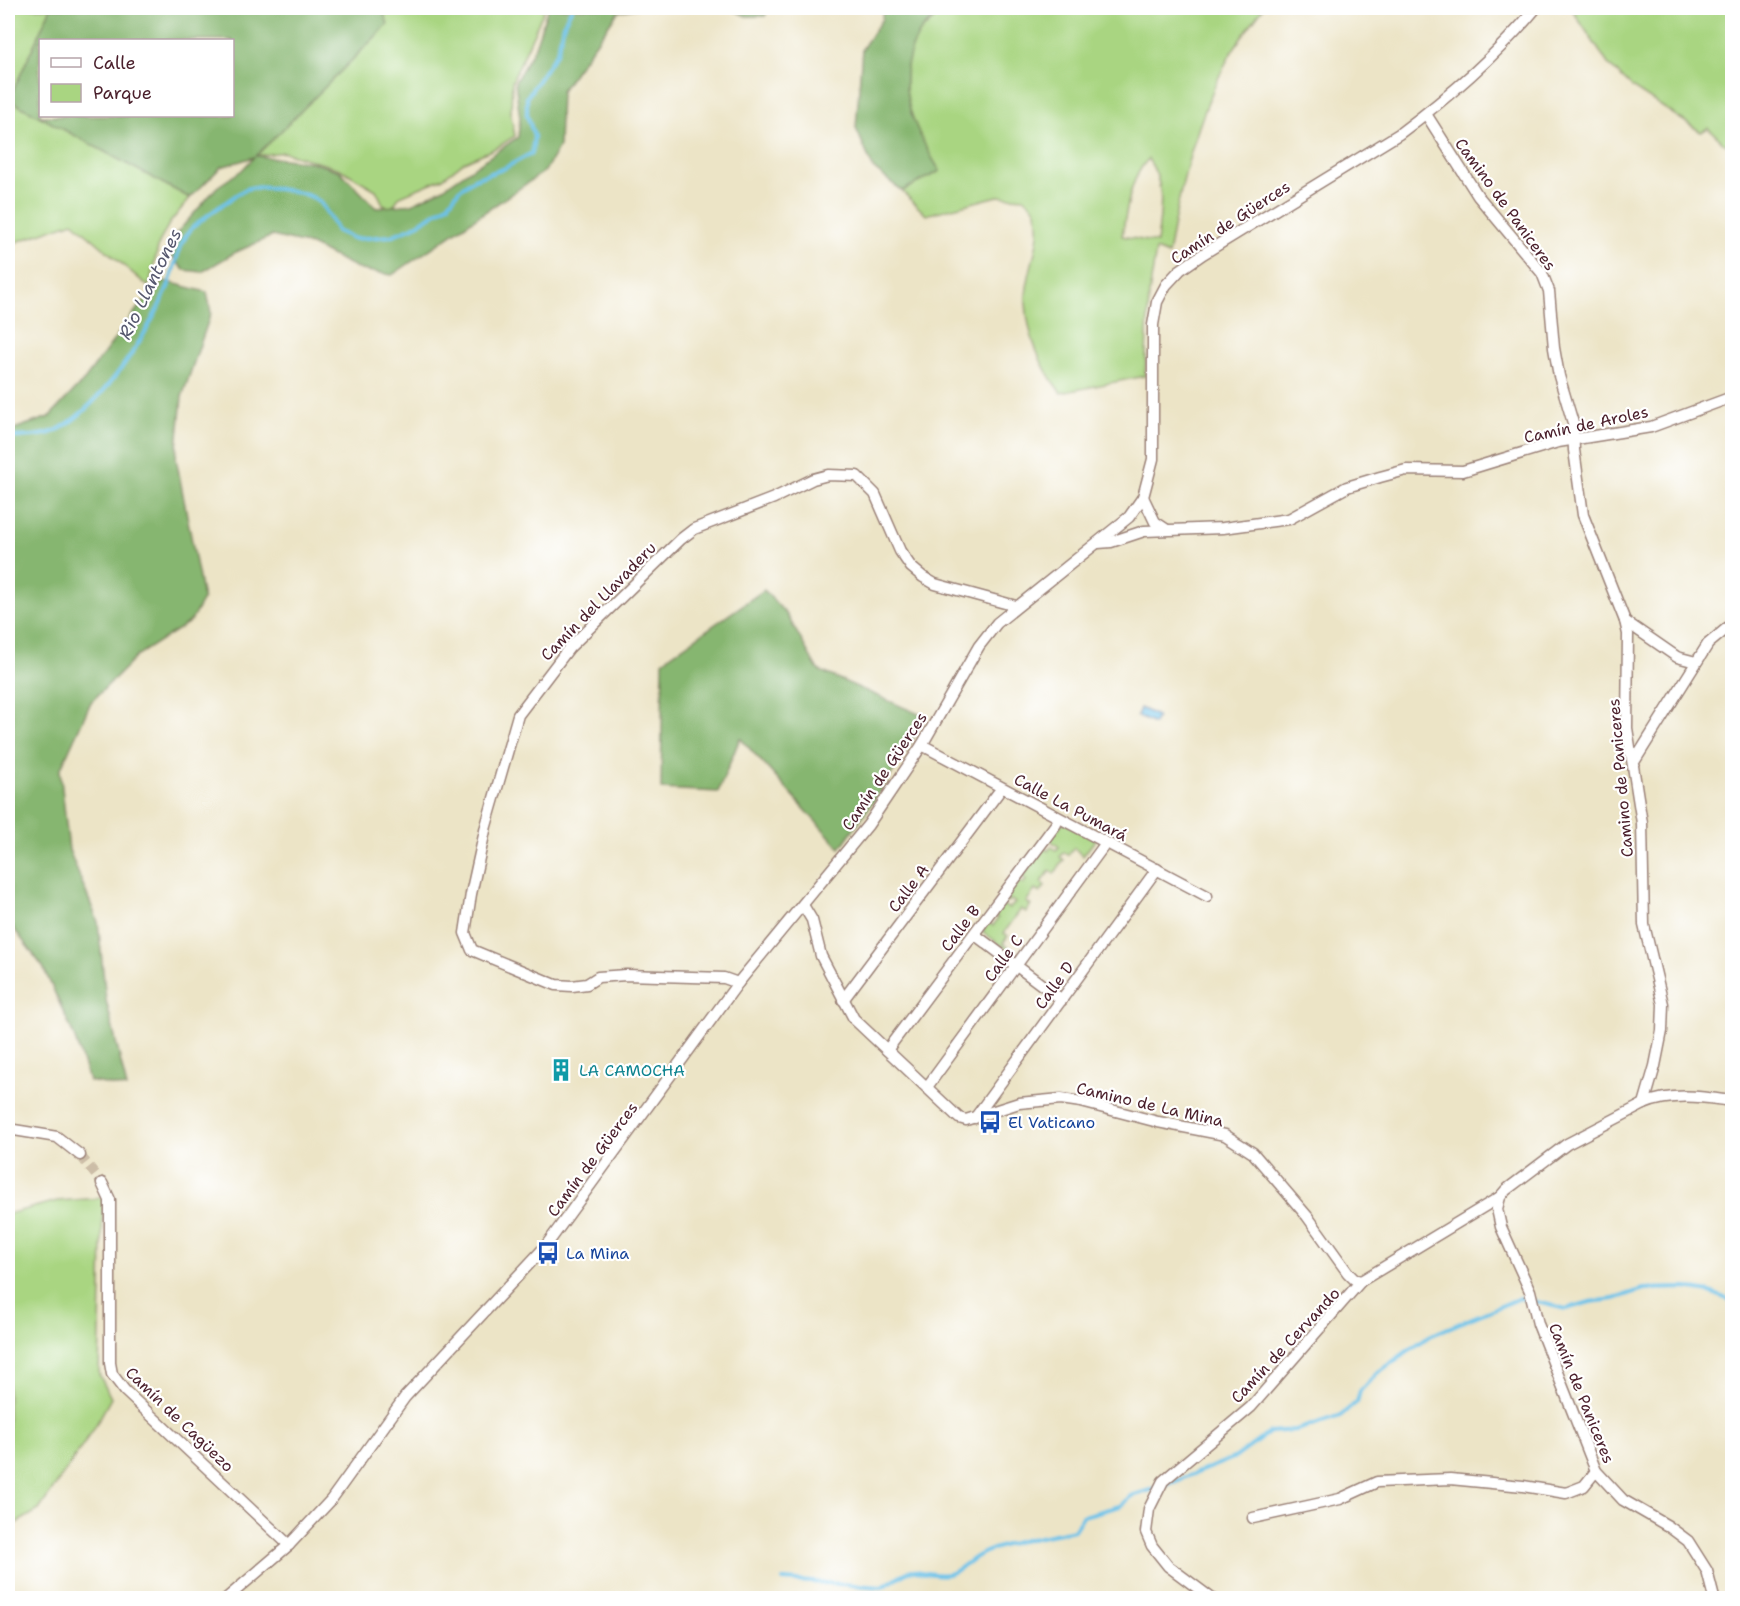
<svg xmlns="http://www.w3.org/2000/svg" width="1740" height="1606" viewBox="0 0 1740 1606" font-family="'Shantell Sans',sans-serif">
  <rect width="100%" height="100%" fill="#fff"/>
  <filter id="ink" filterUnits="userSpaceOnUse"><feTurbulence type="fractalNoise" baseFrequency=".0167" numOctaves="2"/><feDisplacementMap in="SourceGraphic" scale="12" xChannelSelector="R" yChannelSelector="G"/><feConvolveMatrix kernelMatrix="1 2 1 2 8 2 1 2 1" color-interpolation-filters="sRGB"/></filter>
  <filter id="wash" filterUnits="userSpaceOnUse"><feTurbulence type="fractalNoise" baseFrequency=".008" numOctaves="4" result="noise"/><feDisplacementMap in="SourceGraphic" scale="24" xChannelSelector="R" yChannelSelector="G"/><feGaussianBlur stdDeviation="1.35" result="paint"/><feColorMatrix in="noise" values="0 0 0 0 0 0 0 0 0 0 0 0 0 0 0 0 0 1.4 0 .05"/><feComposite in="paint" operator="in"/></filter>
  <g filter="url(#wash)">
    <rect width="100%" height="100%" fill="#ece4c6"/>
    <g fill="#a9d581" stroke="#7a7a56" stroke-width="1.5" fill-rule="evenodd">
      <polygon points="8,8 51,8 9,100 190,198 169,224 159,243 149,287 73,222 8,245"/>
      <polygon points="375,8 545,8 512,82 511,116 515,136 498,147 464,162 443,178 400,196 391,209 383,204 376,190 340,169 284,152 255,156 388,24 382,9"/>
      <path d="M946 8H1263C1252 24 1238 40 1229 57 1196 118 1180 187 1168 255L1156 250 1149 294 1145 376 1061 393C1040 366 1028 338 1026 303 1024 274 1045 241 1036 212 1034 207 1028 201 1024 198L998 196 926 215 902 191 940 171C933 159 923 148 918 135 904 104 898 58 922 30 930 22 939 16 946 8ZM1148 159C1167 185 1160 213 1157 243L1122 236C1127 210 1129 180 1148 159Z"/>
      <polygon points="1571,8 1732,8 1732,147 1725,144 1708,128 1701,132 1633,88 1608,64"/>
      <polygon points="1063,822 1096,839 1083,856 1074,848 1068,855 1064,852 1060,857 1064,860 1054,874 1050,871 1041,882 1045,886 1040,893 1035,890 1026,902 1031,905 1026,912 1021,909 1004,933 1008,936 1003,943 1014,951 1012,954 982,931 989,923 993,926 998,918 994,915 1002,904 1009,909 1015,903 1011,900 1008,902 1005,900 1019,881 1023,884 1026,880 1022,877 1044,848 1048,851 1051,846 1056,850 1059,847 1049,839"/>
      <polygon points="103,1198 99,1374 111,1398 93,1430 39,1510 8,1528 8,1214 57,1201"/>
    </g>
    <g fill="#86b66f" stroke="#686a4d" stroke-width="1.5" fill-rule="evenodd">
      <path d="M51 8 382 9 388 24 256 156 311 162 340 171 376 208 412 204 442 189 518 137 520 118 515 82 534 49 548 8H637L618 12 561 91 559 146 545 171 392 275 361 270 311 245 272 236 234 253 202 272 184 270 169 253V242L217 187 242 170 254 157 221 167 190 198 9 100ZM232 40V116H40V40Z"/>
      <polygon points="729,8 769,8 765,16 746,16"/>
      <path d="M883 8H946C939 16 928 21 922 29 889 79 912 126 940 171L902 191 873 168 856 128 862 49 882 19Z"/>
      <polygon points="164,281 207,292 211,313 182,397 176,458 203,599 191,621 138,655 91,702 60,770 69,850 98,922 106,1000 127,1088 89,1081 73,1033 43,967 8,921 8,431 49,417 85,379 137,309"/>
      <polygon points="764,590 787,615 818,670 926,717 885,785 840,848 740,738 718,792 661,789 663,661"/>
    </g>
    <polygon fill="#6cc2e9" stroke="#5b708a" stroke-width="1.5" points="1140,708 1157,716 1154,724 1137,716"/>
    <g fill="none" stroke-linecap="round" stroke-linejoin="round">
      <g stroke="#6cc2e9" stroke-width="4">
        <path d="M8 438C24 436 47 437 61 428 105 401 145 338 166 292 175 272 176 247 191 229 195 224 241 191 246 189 260 185 306 191 317 200 326 208 331 220 337 231L355 239 391 236 413 227 448 205 459 190 474 179 503 169 532 153 534 136 527 115V97L557 52 565 21 572 8"/>
        <polyline points="1164,1486 1236,1457 1270,1432 1296,1430 1340,1416 1357,1402 1360,1391 1377,1373 1429,1336 1520,1298 1566,1309 1590,1302 1614,1299 1644,1289 1686,1288 1710,1292 1732,1301"/>
        <path d="M783 1580 882 1587 911 1570C923 1572 935 1576 948 1574 961 1571 967 1561 979 1555 1008 1541 1043 1537 1074 1530L1083 1516 1120 1506 1131 1496 1157 1488"/>
      </g>
    </g>
  </g>
  <g filter="url(#ink)">
    <g fill="none" stroke-linecap="round" stroke-linejoin="round">
      <polyline stroke="#ccbda7" stroke-width="10" stroke-dasharray="10 5" stroke-linecap="butt" points="80,1155 102,1183"/>
      <g stroke="#9b8278" stroke-width="13">
        <g id="minor">
          <polyline points="1426,114 1478,196 1542,273 1549,291 1554,348 1559,376 1573,423 1574,450 1583,515 1625,621 1628,634 1627,728 1642,823 1644,925 1663,1004 1662,1031 1655,1066 1644,1104"/>
          <polyline points="1143,497 1155,522 1167,530"/>
          <polyline points="1098,543 1111,542 1144,531 1223,528 1289,519 1347,487 1380,477 1406,470 1463,471 1558,442 1651,427 1732,397"/>
          <polyline points="1625,621 1677,657 1696,662"/>
          <polyline points="922,745 1207,896"/>
          <polyline points="1634,762 1708,644 1732,624"/>
          <polyline points="803,905 812,920 821,956 854,1019 959,1118 966,1120 1019,1103 1061,1099 1081,1102 1158,1122 1225,1135 1253,1153 1307,1216 1348,1273 1354,1279 1361,1281"/>
          <polyline points="974,934 1062,1000"/>
          <polyline points="738,983 724,978 626,975 598,977 587,984 572,986 556,985 472,950 465,933 471,894 486,826 518,715 569,648 681,539 694,529 774,498 813,479 828,475 857,476 875,494 900,551 911,567 923,577 935,584 1016,606"/>
          <polyline points="843,1000 998,793"/>
          <polyline points="887,1050 1056,824"/>
          <polyline points="927,1087 1103,847"/>
          <polyline points="975,1118 1157,869"/>
          <polyline points="8,1129 57,1137 80,1155"/>
          <polyline points="102,1183 110,1200 110,1363 112,1374 125,1391 289,1545"/>
          <polyline points="1253,1518 1340,1499 1377,1482 1450,1479 1523,1486 1566,1493 1584,1486 1596,1471"/>
          <path d="M227 1598 289 1545 331 1500 405 1397 545 1247 738 983 868 825 922 745 979 646 997 623 1129 517 1143 497 1153 459V325L1157 302 1166 285 1180 270 1203 254 1399 134C1449 97 1497 55 1536 8"/>
          <polyline points="1211,1598 1168,1566 1152,1546 1146,1532 1149,1509 1163,1481 1251,1407 1361,1281 1500,1197"/>
          <path d="M1714 1598 1707 1571 1688 1541 1668 1526 1623 1500 1596 1471 1538 1324 1530 1291 1501 1227 1497 1209 1500 1197 1506 1190 1567 1144 1644 1104C1672 1092 1703 1097 1732 1101"/>
        </g>
      </g>
      <use href="#minor" stroke="#fff" stroke-width="10"/>
    </g>
  </g>
  <defs>
    <g id="building-bare" transform="scale(1.8)"><path d="M-4-6H4V6H1V3H-1V6H-4ZM-2.5-4.3h1.7v1.8h-1.7ZM.8-4.3h1.7v1.8H.8ZM-2.5-1h1.7V.8h-1.7ZM.8-1h1.7V.8H.8Z" fill="#0f9aa8" stroke="#fff" stroke-width="2.5" paint-order="stroke"/></g>
    <g id="bus-bare" transform="scale(1.8)"><path d="M-5-6H5V4H4V6H2V4H-2V6H-4V4H-5ZM-3.5-4V0h7V-4ZM-3.5 1.2v1.5H-2V1.2ZM2 1.2v1.5H3.5V1.2Z" fill="#1a4fb4" stroke="#fff" stroke-width="2.5" paint-order="stroke"/></g>
  </defs>
  <g fill-rule="evenodd">
    <use href="#building-bare" x="561" y="1070"/>
    <use href="#bus-bare" x="990" y="1122"/>
    <use href="#bus-bare" x="548" y="1253"/>
  </g>
  <g text-anchor="middle" stroke-width="4.5" stroke-linejoin="round" paint-order="stroke">
    <g font-size="16" fill="#4a1f2b" stroke="#fff">
      <text transform="translate(1506 204) rotate(54)" y="6">Camino de Paniceres</text>
      <text transform="translate(1230 222) rotate(-33)" y="6">Camín de Güerces</text>
      <text transform="translate(1586 424) rotate(-12)" y="6">Camín de Aroles</text>
      <text transform="translate(598 601) rotate(-46)" y="6">Camín del Llavaderu</text>
      <text transform="translate(884 771) rotate(-56)" y="6">Camín de Güerces</text>
      <text transform="translate(1620 778) rotate(-95)" y="6">Camino de Paniceres</text>
      <text transform="translate(1071 807) rotate(28)" y="6">Calle La Pumará</text>
      <text transform="translate(908 888) rotate(-53)" y="6">Calle A</text>
      <text transform="translate(960 928) rotate(-53)" y="6">Calle B</text>
      <text transform="translate(1003 958) rotate(-54)" y="6">Calle C</text>
      <text transform="translate(1054 985) rotate(-54)" y="6">Calle D</text>
      <text transform="translate(1150 1104) rotate(13)" y="6">Camino de La Mina</text>
      <text transform="translate(592 1159) rotate(-53)" y="6">Camín de Güerces</text>
      <text transform="translate(1285 1345) rotate(-47)" y="6">Camín de Cervando</text>
      <text transform="translate(1582 1393) rotate(68)" y="6">Camín de Paniceres</text>
      <text transform="translate(180 1419) rotate(44)" y="6">Camín de Cagüezo</text>
    </g>
    <g font-size="16" fill="#0d838f" stroke="#fff" text-anchor="start">
      <text x="579" y="1076">LA CAMOCHA</text>
    </g>
    <g font-size="16" fill="#164399" stroke="#fff" text-anchor="start">
      <text x="1008" y="1128">El Vaticano</text>
      <text x="566" y="1259">La Mina</text>
    </g>
    <g font-size="18" font-style="italic" fill="#56586e" stroke="#fff">
      <text transform="translate(150 284) rotate(-64)" y="6">Rio Llantones</text>
    </g>
  </g>
  <rect width="1740" height="1606" fill="none" stroke="#fff" stroke-width="30"/>
  <rect x="39" y="39" width="195" height="78" fill="#ffffff" stroke="#b7a5aa" stroke-width="1.5"/>
  <rect x="51" y="58" width="30" height="9" fill="#ffffff" stroke="#b7a5aa" stroke-width="1.5"/>
  <text x="93" y="69" font-size="18" fill="#4a1f2b">Calle</text>
  <rect x="51" y="84" width="30" height="18" fill="#a9d581" stroke="#b7a5aa" stroke-width="1.5"/>
  <text x="93" y="99" font-size="18" fill="#4a1f2b">Parque</text>
</svg>
